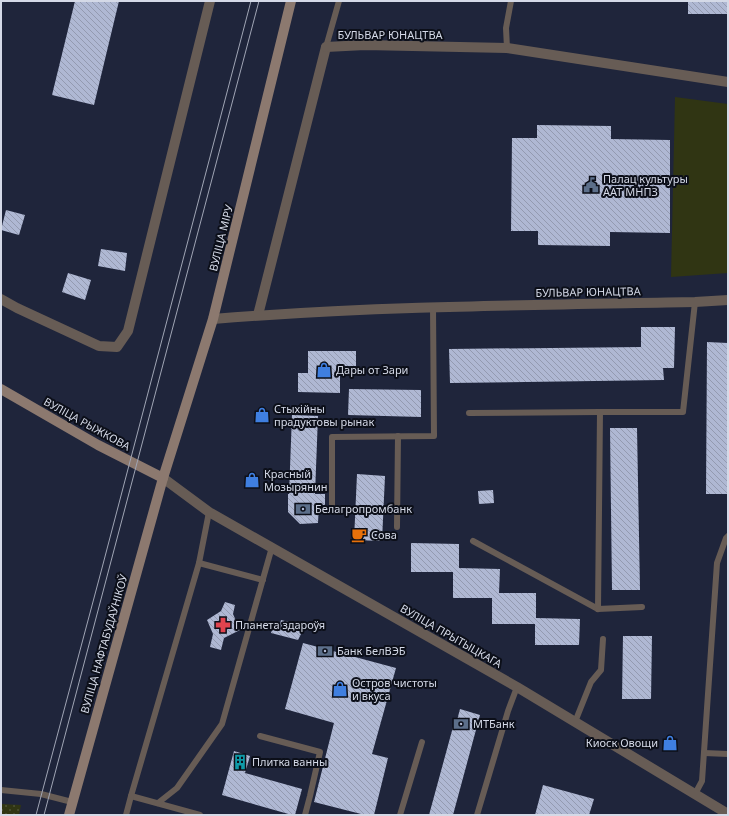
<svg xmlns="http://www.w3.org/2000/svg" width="729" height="816" viewBox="0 0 729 816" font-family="'Noto Sans',sans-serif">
  <defs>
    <pattern id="grass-dots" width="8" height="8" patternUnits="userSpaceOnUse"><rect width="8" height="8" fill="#303513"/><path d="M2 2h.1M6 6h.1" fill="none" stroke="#4d5235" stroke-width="1.8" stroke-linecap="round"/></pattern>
    <pattern id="building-back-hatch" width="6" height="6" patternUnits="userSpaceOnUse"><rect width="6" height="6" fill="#afb8d3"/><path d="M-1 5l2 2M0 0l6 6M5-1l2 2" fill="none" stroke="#939ab0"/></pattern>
  </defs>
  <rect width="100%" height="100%" fill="#1f253b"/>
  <polygon fill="url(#grass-dots)" points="1,804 21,805 19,815 1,815"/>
  <polygon fill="#303513" points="675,97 728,104 728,273 671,277"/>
  <g fill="url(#building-back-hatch)">
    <polygon points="75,1 119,1 94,105 52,95"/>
    <rect x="688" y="1" width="40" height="13"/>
    <polygon points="537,125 611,126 611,139 670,140 670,233 610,232 610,246 538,245 538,231 511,231 512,138 537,138"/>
    <polygon points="6,210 25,215 19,235 1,230"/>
    <polygon points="101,249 127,253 125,271 98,266"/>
    <polygon points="68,273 91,280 85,300 62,292"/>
    <polygon points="641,327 675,327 674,368 663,368 664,380 450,383 449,349 641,347"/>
    <polygon points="707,342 728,343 728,494 706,494"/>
    <polygon points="308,351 356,351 356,366 340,366 340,393 298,392 298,373 308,373"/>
    <polygon points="349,389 421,390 421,417 348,415"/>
    <polygon points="292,415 318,416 315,494 325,494 325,505 319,505 318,523 300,524 288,512 288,494 289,494"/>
    <polygon points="610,428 637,428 640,590 612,590"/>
    <polygon points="357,474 385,476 382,541 354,540"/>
    <polygon points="493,490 494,503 479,504 478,491"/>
    <polygon points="411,543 459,544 459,568 500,569 499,593 536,593 536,618 580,619 579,645 535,645 535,624 492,624 492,598 453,598 453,572 411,572"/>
    <polygon points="225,602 235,605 233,614 240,630 224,638 221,650 210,647 213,634 207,620 221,611"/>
    <polygon points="281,620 305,626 298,640 271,633 274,622 280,624"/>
    <polygon points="623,636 652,636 651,699 622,699"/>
    <polygon points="303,643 396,668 372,754 388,758 374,815 365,815 314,802 334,723 285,709"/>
    <polygon points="460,709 480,715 453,815 429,815 453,727 455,728"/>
    <polygon points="234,751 250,756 245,773 302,789 295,815 292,815 222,795"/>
    <polygon points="543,785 594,799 589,815 535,815"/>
  </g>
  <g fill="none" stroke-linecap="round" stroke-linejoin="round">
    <g stroke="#675c55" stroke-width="6">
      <polyline points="326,47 339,1"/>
      <polyline points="507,48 506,28 511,1"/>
      <polyline points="469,413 600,412"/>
      <polyline points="332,505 332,437 434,436 433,307"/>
      <polyline points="397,527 398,436"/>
      <polyline points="473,541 598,609"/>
      <polyline points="199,563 263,580"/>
      <polyline points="642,607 598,609 600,412 683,412 695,302"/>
      <polyline points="575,722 591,682 601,670 603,639"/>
      <polyline points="260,736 320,752 310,796 305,815"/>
      <polyline points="704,753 728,754"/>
      <polyline points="1,790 41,794 72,802"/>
      <polyline points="695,794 702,781 717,563 726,538 728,536"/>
      <polyline points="131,796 200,815"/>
      <polyline points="158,803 177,788 222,724 272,547"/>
      <polyline points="126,815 131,796 199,563 209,512"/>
      <polyline points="400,815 422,742"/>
      <polyline points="477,815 508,711 517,687"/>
    </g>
    <g stroke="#675c55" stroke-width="10">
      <polyline points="1,299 17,308 99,346 117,347 128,331 210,1"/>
      <polyline points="258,315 326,47"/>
    </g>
    <g stroke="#675c55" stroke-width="10">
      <polyline points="326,47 365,45 507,48 728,82"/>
      <path d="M213 319C373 306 534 305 695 302L728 300"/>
      <polyline points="163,478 209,512 517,687 728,814"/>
    </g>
    <g stroke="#8c796f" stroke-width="10">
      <polyline points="1,389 98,445 163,478"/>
      <polyline points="69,815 163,478 213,319 291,1"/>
    </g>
    <g stroke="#a0a5b5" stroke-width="1">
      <polyline points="36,815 102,568 251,1"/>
      <polyline points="44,815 259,1"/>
    </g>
  </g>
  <defs>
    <g id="civic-bare" transform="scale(1.2)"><path d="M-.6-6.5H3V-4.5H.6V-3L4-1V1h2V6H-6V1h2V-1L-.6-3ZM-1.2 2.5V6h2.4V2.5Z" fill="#5c6f8a" stroke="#0c0f19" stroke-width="2.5" paint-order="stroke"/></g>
    <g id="shop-bare" transform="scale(1.2)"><path d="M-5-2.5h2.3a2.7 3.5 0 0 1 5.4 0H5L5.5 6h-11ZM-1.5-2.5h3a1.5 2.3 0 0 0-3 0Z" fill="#3f7fe0" stroke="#0c0f19" stroke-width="2.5" paint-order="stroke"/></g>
    <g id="bank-bare" transform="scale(1.2)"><path d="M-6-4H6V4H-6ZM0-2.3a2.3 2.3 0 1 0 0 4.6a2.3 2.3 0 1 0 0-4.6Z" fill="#5c6f8a" stroke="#0c0f19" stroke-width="2.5" paint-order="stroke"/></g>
    <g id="cafe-bare" transform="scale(1.2)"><path d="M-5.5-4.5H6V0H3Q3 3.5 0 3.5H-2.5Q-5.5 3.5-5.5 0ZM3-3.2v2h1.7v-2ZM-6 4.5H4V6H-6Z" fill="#e8710a" stroke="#0c0f19" stroke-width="2.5" paint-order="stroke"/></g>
    <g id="pharmacy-bare" transform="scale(1.2)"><path d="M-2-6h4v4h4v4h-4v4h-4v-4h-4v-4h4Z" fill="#e0444e" stroke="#0c0f19" stroke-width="2.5" paint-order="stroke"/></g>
    <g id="building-bare" transform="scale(1.2)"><path d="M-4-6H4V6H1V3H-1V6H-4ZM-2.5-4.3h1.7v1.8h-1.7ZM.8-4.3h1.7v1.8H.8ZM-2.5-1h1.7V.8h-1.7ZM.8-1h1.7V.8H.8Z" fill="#0f9aa8" stroke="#0c0f19" stroke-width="2.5" paint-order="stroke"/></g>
  </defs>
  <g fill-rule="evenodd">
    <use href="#civic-bare" x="591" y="185"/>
    <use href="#shop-bare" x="324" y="370"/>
    <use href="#shop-bare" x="262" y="415"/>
    <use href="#shop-bare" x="252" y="480"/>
    <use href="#bank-bare" x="303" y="509"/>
    <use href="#cafe-bare" x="359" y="535"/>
    <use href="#pharmacy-bare" x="223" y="625"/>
    <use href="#bank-bare" x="325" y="651"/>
    <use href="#shop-bare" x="340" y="689"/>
    <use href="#bank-bare" x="461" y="724"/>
    <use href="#shop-bare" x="670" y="743"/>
    <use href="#building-bare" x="240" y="762"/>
  </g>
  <g text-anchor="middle" stroke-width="4" stroke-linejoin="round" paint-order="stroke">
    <g font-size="11" fill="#d4d9e7" stroke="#0c0f19">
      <text x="390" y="39">БУЛЬВАР ЮНАЦТВА</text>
      <text transform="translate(221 238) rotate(-76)" y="4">ВУЛІЦА МІРУ</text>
      <text transform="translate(588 292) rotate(-1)" y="4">БУЛЬВАР ЮНАЦТВА</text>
      <text transform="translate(87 424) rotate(29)" y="4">ВУЛІЦА РЫЖКОВА</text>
      <text transform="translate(451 636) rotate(30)" y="4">ВУЛІЦА ПРЫТЫЦКАГА</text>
      <text transform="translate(104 644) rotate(-74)" y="4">ВУЛІЦА НАФТАБУДАЎНІКОЎ</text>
    </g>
    <g font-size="11" fill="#d4d9e7" stroke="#0c0f19" text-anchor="start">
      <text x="603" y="183">Палац культуры<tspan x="603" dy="13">ААТ МНПЗ</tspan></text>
      <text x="336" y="374">Дары от Зари</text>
      <text x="274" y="413">Стыхійны<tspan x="274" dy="13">прадуктовы рынак</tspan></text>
      <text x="264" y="478">Красный<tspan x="264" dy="13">Мозырянин</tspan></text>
      <text x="315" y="513">Белагропромбанк</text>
      <text x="371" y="539">Сова</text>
      <text x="235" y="629">Планета здароўя</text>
      <text x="337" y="655">Банк БелВЭБ</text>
      <text x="352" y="687">Остров чистоты<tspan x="352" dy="13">и вкуса</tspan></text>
      <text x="473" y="728">МТБанк</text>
      <text x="658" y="747" text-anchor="end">Киоск Овощи</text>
      <text x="252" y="766">Плитка ванны</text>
    </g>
  </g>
  <rect width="729" height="816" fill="none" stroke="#d4d9e7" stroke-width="4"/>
</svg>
